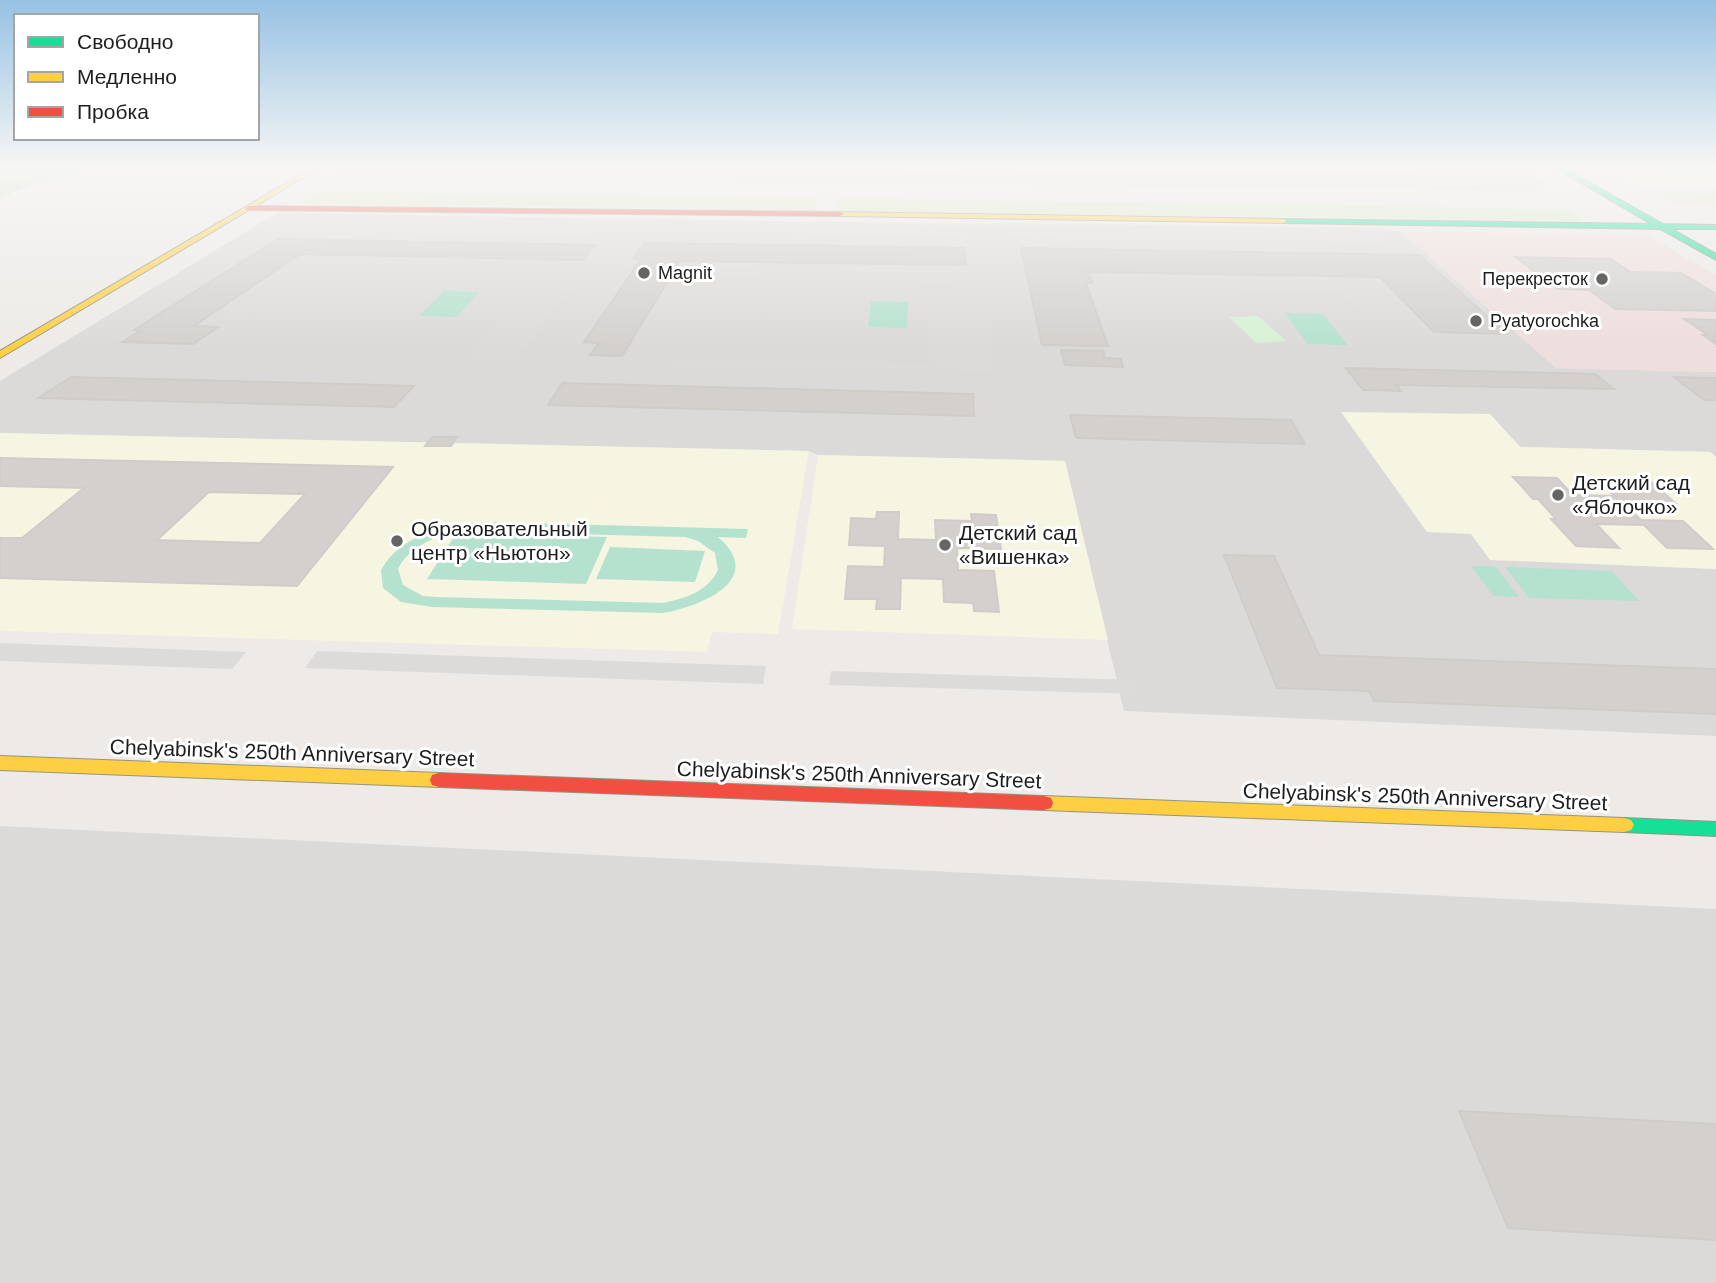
<svg xmlns="http://www.w3.org/2000/svg" width="1716" height="1283" viewBox="0 0 1716 1283" font-family="Helvetica,sans-serif">
  <rect width="100%" height="100%" fill="#edeae7"/>
  <g fill="#dcdad8">
    <polygon points="346,169 1523,169 1548,183 1540,191 333,177"/>
    <polygon points="277,213 1400,231 1556,368 1716,372 1716,457 1710,452 1520,447 1490,414 1471,534 1491,559 1716,569 1716,736 1124,711 1065,461 818,455 809,451 0,433 0,381"/>
    <polygon points="0,826 1716,909 1716,1283 0,1283"/>
  </g>
  <polygon fill="#eededd" points="1400,231 1647,235 1716,275 1716,372 1556,368"/>
  <g fill="#f6f5e2">
    <polygon points="1605,169 1716,169 1716,189 1641,188"/>
    <polygon points="1341,412 1490,414 1520,447 1710,452 1716,457 1716,569 1490,560 1471,534 1427,532"/>
    <polygon points="0,433 809,451 778,634 712,632 707,652 0,631"/>
    <polygon points="818,455 1065,461 1108,640 792,629"/>
  </g>
  <g fill="#d9e8c7">
    <polygon points="322,191 818,198 815,210 303,203"/>
    <polygon points="1651,191 1716,193 1716,203 1674,203"/>
    <polygon points="837,198 1565,209 1586,221 834,211"/>
  </g>
  <polygon fill="#c8dabd" points="0,169 88,169 75,177 36,183 0,198"/>
  <g fill="#d6f1d5">
    <polygon points="1648,169 1716,169 1716,178 1664,177"/>
    <polygon points="1258,316 1286,341 1256,343 1229,317"/>
  </g>
  <g fill="#b4e2ce" fill-rule="evenodd">
    <polygon points="444,291 480,292 456,317 419,316"/>
    <polygon points="871,301 908,302 907,328 868,327"/>
    <polygon points="1285,313 1323,314 1348,345 1307,344"/>
    <path d="M469 523 485 522 748 529 746 538 718 537C768 580 699 607 662 613L432 607 401 602 383 588 381 570C399 538 435 528 469 523ZM465 531 685 537 698 541 715 553 718 570C707 592 686 598 663 603L438 597 423 596 403 585 398 569C409 547 433 537 457 532L427 579 586 584 607 537 458 533Z"/>
    <polygon points="610,547 705,551 695,582 596,579"/>
    <polygon points="1471,566 1495,566 1519,597 1493,596"/>
    <polygon points="1505,567 1612,571 1639,601 1529,598"/>
  </g>
  <g fill="#dddbda">
    <polygon points="680,220 964,224 965,227 678,223"/>
    <polygon points="332,221 596,226 588,236 317,231"/>
    <polygon points="993,223 1383,228 1387,231 993,226"/>
    <polygon points="643,226 963,232 963,235 641,230"/>
    <polygon points="1008,232 1384,238 1388,242 1009,235"/>
    <polygon points="688,264 952,269 952,273 686,268"/>
    <polygon points="704,272 949,277 949,281 702,276"/>
    <polygon points="1109,273 1345,278 1348,281 1110,276"/>
    <polygon points="1144,282 1340,286 1344,291 1349,292 1368,312 1359,312 1340,291 1146,286"/>
    <polygon points="531,285 573,286 517,358 469,357"/>
    <polygon points="930,292 986,293 995,363 930,361"/>
    <polygon points="674,358 995,366 996,372 671,365"/>
    <polygon points="0,643 246,652 232,669 0,661"/>
    <polygon points="317,651 766,666 763,684 305,668"/>
    <polygon points="831,671 1136,680 1140,694 829,685"/>
  </g>
  <g fill="#d3d0ce" stroke="#d0ccc8" stroke-width="2" fill-rule="evenodd">
    <polygon points="703,169 955,169 956,175 723,172"/>
    <polygon points="1018,169 1273,170 1282,179 1020,175"/>
    <polygon points="1316,169 1392,169 1406,172 1419,181 1282,179 1273,170"/>
    <polygon points="278,239 595,245 583,260 300,254 194,326 218,327 193,344 122,342 140,331 134,330"/>
    <polygon points="644,243 964,248 966,265 680,261 622,356 590,355 599,343 584,342 641,259 633,259"/>
    <polygon points="1021,248 1419,255 1507,334 1434,332 1380,277 1088,272 1092,283 1086,283 1108,346 1042,345"/>
    <polygon points="1515,257 1611,259 1631,272 1681,273 1716,294 1716,311 1615,309 1589,290 1558,289"/>
    <polygon points="1684,319 1716,320 1716,344 1703,335 1708,335"/>
    <polygon points="1061,350 1103,351 1105,358 1121,359 1123,367 1065,365"/>
    <polygon points="1346,368 1595,374 1614,389 1396,385 1401,391 1363,390"/>
    <polygon points="71,377 195,380 414,386 394,407 38,398"/>
    <polygon points="1674,377 1716,378 1716,400 1704,400"/>
    <polygon points="562,383 973,394 974,416 548,405"/>
    <polygon points="1070,415 1291,420 1305,444 1076,438"/>
    <polygon points="432,437 457,437 451,446 425,446"/>
    <path d="M0 458 393 467 297 586 0 578V538H22L84 488 0 486ZM209 492 305 494 260 543 157 540Z"/>
    <polygon points="1513,477 1557,478 1573,495 1614,496 1595,477 1648,479 1675,503 1622,502 1641,520 1683,521 1713,549 1667,548 1644,525 1596,524 1619,548 1576,546 1551,519 1556,519 1538,499 1533,499"/>
    <polygon points="877,512 899,512 898,539 936,540 935,520 972,521 971,514 996,515 1001,549 957,548 958,570 994,571 999,612 974,611 973,603 944,602 943,579 901,578 900,609 876,609 877,599 845,599 848,566 884,567 885,546 849,545 851,518 876,519"/>
    <polygon points="1224,555 1274,556 1319,655 1716,669 1716,714 1374,701 1369,691 1277,688"/>
    <polygon points="1459,1111 1716,1124 1716,1240 1508,1228"/>
  </g>
  <g fill="none" stroke-linecap="round" stroke-linejoin="round">
    <g stroke="#949580" stroke-width="2">
      <g id="fast">
        <polygon points="1557,169 1566,169 1663,224 1716,225 1716,229 1672,229 1716,254 1716,260 1660,229 1283,223 1279,221 1283,219 1651,224"/>
        <polygon points="1624,818 1716,822 1716,836 1624,832 1617,830 1614,825 1617,820"/>
      </g>
    </g>
    <g stroke="#949580" stroke-width="2">
      <g id="slow">
        <polygon points="310,169 318,169 0,358 0,351"/>
        <polygon points="837,212 1283,219 1287,221 1283,223 840,216"/>
        <polygon points="0,756 439,773 446,775 448,780 446,785 439,787 0,770"/>
        <polygon points="1044,796 1624,818 1631,820 1634,825 1631,830 1624,832 1044,810 1037,808 1035,803 1037,798"/>
      </g>
    </g>
    <g stroke="#949580" stroke-width="2">
      <g id="jam">
        <polygon points="248,206 840,212 844,214 840,216 245,210"/>
        <polygon points="439,773 1044,796 1051,798 1053,803 1051,808 1044,810 439,787 432,785 430,780 432,775"/>
      </g>
    </g>
    <use href="#fast" fill="#16e098" fill-rule="evenodd"/>
    <use href="#slow" fill="#ffcf43" fill-rule="evenodd"/>
    <use href="#jam" fill="#f24e42" fill-rule="evenodd"/>
  </g>
  <linearGradient id="sky" x2="0" y2="1"><stop stop-color="#96c2e4"/><stop offset="0.48" stop-color="#f7f6f4"/><stop offset="1" stop-color="#f7f6f4" stop-opacity="0"/></linearGradient>
  <rect width="1716" height="349" fill="url(#sky)"/>
  <g fill="#666564" stroke="#fff" stroke-width="2.5">
    <circle cx="644" cy="273" r="7"/>
    <circle cx="1602" cy="279" r="7"/>
    <circle cx="1476" cy="321" r="7"/>
    <circle cx="1558" cy="495" r="7"/>
    <circle cx="397" cy="541" r="7"/>
    <circle cx="945" cy="545" r="7"/>
  </g>
  <g text-anchor="middle" stroke-width="6" stroke-linejoin="round" paint-order="stroke">
    <g font-size="18" fill="#1e1e1e" stroke="#fff" text-anchor="start">
      <text x="658" y="279">Magnit</text>
      <text x="1588" y="285" text-anchor="end">Перекресток</text>
      <text x="1490" y="327">Pyatyorochka</text>
    </g>
    <g font-size="21" fill="#1e1e1e" stroke="#fff" text-anchor="start">
      <text x="1572" y="490">Детский сад<tspan x="1572" dy="24">«Яблочко»</tspan></text>
      <text x="411" y="536">Образовательный<tspan x="411" dy="24">центр «Ньютон»</tspan></text>
      <text x="959" y="540">Детский сад<tspan x="959" dy="24">«Вишенка»</tspan></text>
    </g>
    <g font-size="21" fill="#1e1e1e" stroke="#fff">
      <text transform="translate(292 753) rotate(2)" y="7">Chelyabinsk's 250th Anniversary Street</text>
      <text transform="translate(859 775) rotate(2)" y="7">Chelyabinsk's 250th Anniversary Street</text>
      <text transform="translate(1425 797) rotate(2)" y="7">Chelyabinsk's 250th Anniversary Street</text>
    </g>
  </g>
  <rect x="14" y="14" width="245" height="126" fill="#ffffff" stroke="#a5a5a5" stroke-width="2"/>
  <rect x="28" y="37" width="35" height="10" fill="#16e098" stroke="#a5a5a5" stroke-width="2"/>
  <text x="77" y="49" font-size="21" fill="#1e1e1e">Свободно</text>
  <rect x="28" y="72" width="35" height="10" fill="#ffcf43" stroke="#a5a5a5" stroke-width="2"/>
  <text x="77" y="84" font-size="21" fill="#1e1e1e">Медленно</text>
  <rect x="28" y="107" width="35" height="10" fill="#f24e42" stroke="#a5a5a5" stroke-width="2"/>
  <text x="77" y="119" font-size="21" fill="#1e1e1e">Пробка</text>
</svg>
